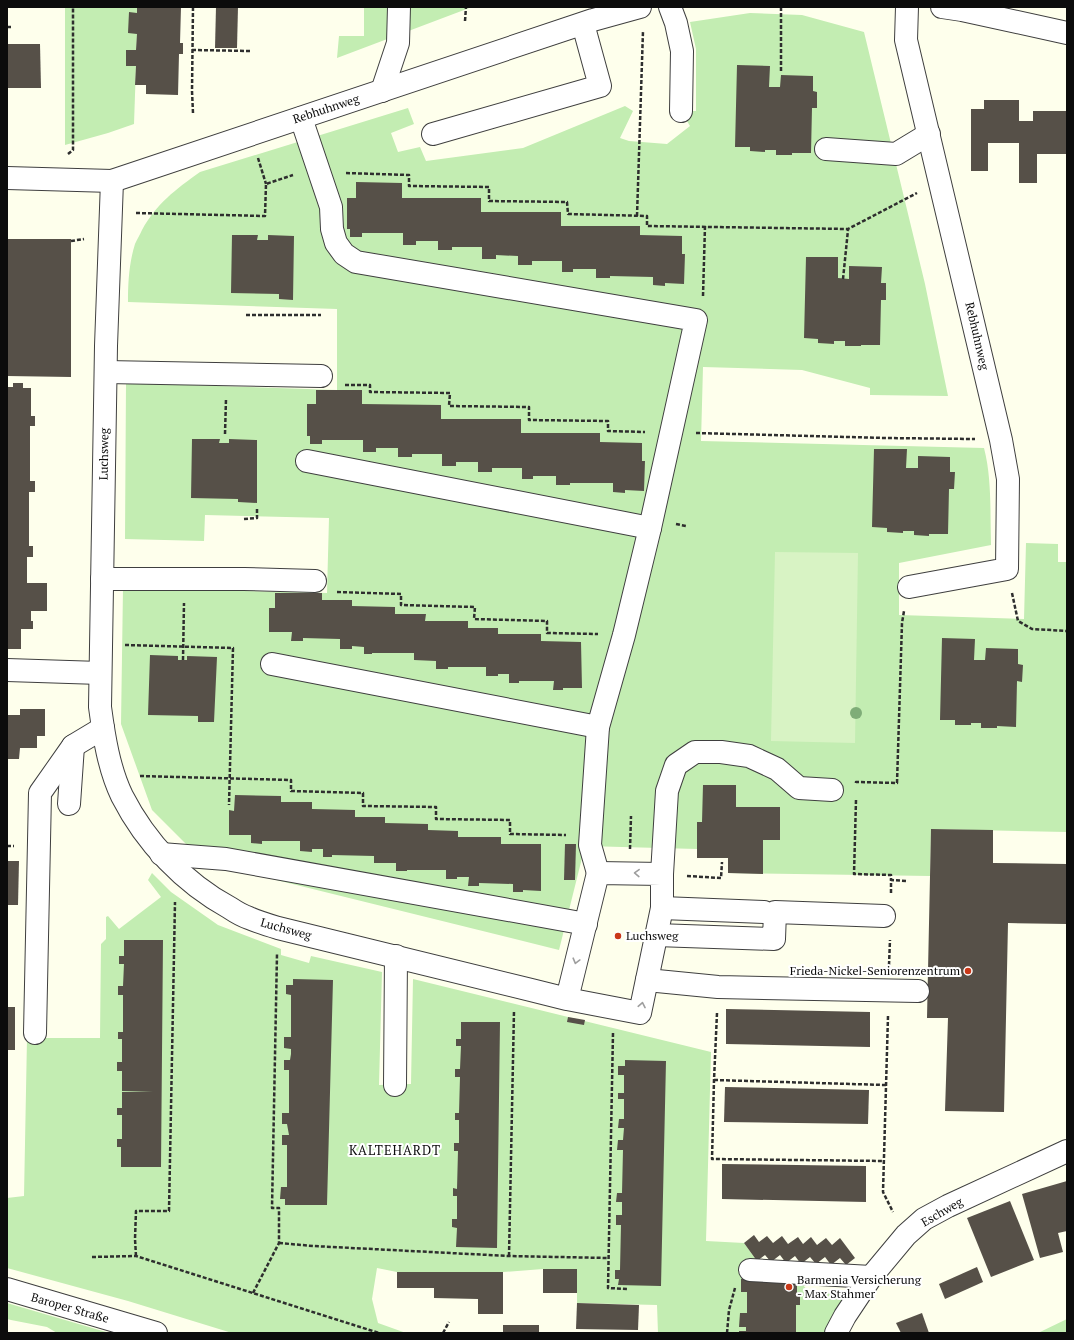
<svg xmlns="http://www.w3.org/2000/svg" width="1074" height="1340" viewBox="0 0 1074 1340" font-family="'PT Serif',serif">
  <rect width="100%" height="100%" fill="#feffec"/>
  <g fill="#c3edb2">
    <polygon points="65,7 138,7 134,124 108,133 65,145"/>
    <polygon points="364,7 472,7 337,58 339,36 364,36"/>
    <path d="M750 13 802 15 864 32 925 284 948 396 870 395V388L802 370 703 367 701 441 984 448C992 479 990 513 991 545L899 563V615L1024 619 1026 543 1058 544V562H1067V832L931 829 930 876 728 873V858H697V849L585 846 559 950 204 862 152 810 121 724 123 588 327 593 329 518 205 515 204 541 125 539 126 383 337 390V309L128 302C128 283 129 263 135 244 137 239 140 235 142 230 157 203 175 190 200 172L408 108 414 124 391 133 398 152 420 147 426 161 523 148 625 106 633 111 620 138 629 141 667 144 690 126 681 111H696V49L690 22Z"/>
    <polygon points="152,873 171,892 218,925 281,949 281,955 309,963 311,956 382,972 379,1085 411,1084 413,979 711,1052 706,1241 744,1243 757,1261 798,1279 808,1291 840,1293 848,1299 833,1333 658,1333 657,1305 577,1303 577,1269 543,1269 503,1272 397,1272 377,1268 372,1299 378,1323 406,1333 232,1333 128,1301 7,1268 7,1198 24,1196 27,1038 100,1038 101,944 106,939 106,917 108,916 119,929 161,897 148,880"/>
    <polygon points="7,1303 106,1332 109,1333 57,1333 47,1327 11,1320 7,1319"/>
    <polygon points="1067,1319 1067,1333 1040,1333 1040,1332"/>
  </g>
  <polygon fill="#d8f3c4" points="775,552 858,553 855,743 771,741"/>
  <g fill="#565048">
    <polygon points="137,7 181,7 180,43 183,43 183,54 179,54 178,95 146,94 146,85 135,85 136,66 126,66 126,50 136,50 137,34 128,33 129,12 137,13"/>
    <polygon points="216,7 238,7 237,48 215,48"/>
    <polygon points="7,44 40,44 41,88 7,88"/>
    <polygon points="737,65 770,66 769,87 780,87 781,75 813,76 813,91 817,92 817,108 812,108 811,153 792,153 792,155 776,155 776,150 765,150 765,152 750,151 750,147 735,147"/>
    <polygon points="984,100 1019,100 1019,121 1033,121 1033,111 1067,111 1067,154 1037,154 1037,183 1019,183 1019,143 988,143 988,171 971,171 971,109 984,109"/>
    <polygon points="356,182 402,183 402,198 481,198 481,212 561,212 561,226 640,226 640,235 682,236 682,254 685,254 684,284 665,283 665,286 653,285 653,277 610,276 610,278 596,278 596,269 573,269 573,272 562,272 562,261 532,261 532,265 518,265 518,256 496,255 496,259 482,259 482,247 452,247 452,250 438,250 438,241 416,241 416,245 403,245 403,233 362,233 362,237 350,237 350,229 347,229 347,198 356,198"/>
    <polygon points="232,235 258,235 257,240 268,240 268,235 294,236 293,300 279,299 279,294 231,293"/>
    <polygon points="7,239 71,239 71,377 7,376"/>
    <polygon points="806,257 838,257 838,278 849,279 849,266 882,267 881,283 886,283 886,300 881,300 880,345 861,345 861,346 845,346 845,341 834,341 834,344 818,343 818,339 804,338"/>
    <polygon points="13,383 23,383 23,388 31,388 31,416 35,416 35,426 30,426 30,481 35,481 35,492 29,492 29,546 33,546 33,557 27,557 27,583 47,583 47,611 31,611 31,621 33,621 33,629 21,629 21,649 7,649 7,387 13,387"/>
    <polygon points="316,390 362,390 362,404 441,405 441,419 521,419 521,433 600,433 600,442 642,443 642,461 645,461 644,491 625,490 625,493 613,492 613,483 570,483 570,485 556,485 556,476 533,476 533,479 522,479 522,468 492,468 492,472 478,472 478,462 456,462 456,466 442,466 442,454 412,454 412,457 398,457 398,448 376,448 376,452 363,452 363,440 322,440 322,444 310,444 310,436 307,436 307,404 316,404"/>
    <polygon points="192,439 220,439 219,443 229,443 229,439 257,440 257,503 238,502 238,499 191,498"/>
    <polygon points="874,449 907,449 906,468 918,468 918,456 950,457 950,472 955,472 954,489 949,489 948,534 929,534 929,536 914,535 914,531 903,531 903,533 887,532 887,528 872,527"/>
    <polygon points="275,593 322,593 322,600 352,600 352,606 395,607 395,614 426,614 425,621 468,621 468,628 498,628 498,634 541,634 541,641 581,642 582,688 563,688 563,690 553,690 554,681 519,681 519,683 509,683 509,674 498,674 498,676 486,676 486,667 448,667 448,669 436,669 436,661 414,660 414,653 372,653 372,654 364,654 364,647 352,646 352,649 340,649 340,639 303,638 303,641 291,641 292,632 269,632 269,608 275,608"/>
    <polygon points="942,638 975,639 974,660 985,660 986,648 1018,649 1018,664 1023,665 1022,682 1017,681 1016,727 997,726 997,728 981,728 981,723 971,723 971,725 955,725 955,720 940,720"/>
    <polygon points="150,655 178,656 178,660 187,660 187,656 217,657 214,722 198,722 198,716 148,715"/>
    <polygon points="20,709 45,709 45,736 37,736 37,748 20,748 19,759 7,759 7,715 20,715"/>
    <polygon points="703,785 736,785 736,807 780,807 780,840 763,840 763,874 728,873 728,858 697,858 697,822 702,822"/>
    <polygon points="235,795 281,796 281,802 312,802 312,809 355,810 355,817 385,817 385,823 428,824 428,830 458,831 458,837 501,837 501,844 541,844 541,891 523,890 523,892 513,892 513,884 479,883 479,886 468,886 469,877 457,877 457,879 446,879 446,870 407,870 407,871 396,871 396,863 374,863 374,856 332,855 332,857 323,857 323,849 312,849 312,852 300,851 300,841 262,841 262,844 251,843 251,835 229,835 229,810 234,811"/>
    <polygon points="931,829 993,830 993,863 1067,864 1067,924 1008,923 1004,1112 945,1111 948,1018 927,1018"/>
    <polygon points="565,844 576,844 575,880 564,880"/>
    <polygon points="7,861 19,861 18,905 7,905"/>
    <polygon points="124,940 163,940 161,1167 121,1167 121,1147 117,1147 117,1139 122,1139 122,1115 117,1115 117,1108 122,1108 122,1092 153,1092 122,1091 122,1071 117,1071 117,1062 122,1062 122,1039 118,1039 118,1032 123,1032 123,995 118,995 118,986 123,986 124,964 119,964 119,956 124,956"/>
    <polygon points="293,979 333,980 327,1205 285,1205 285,1199 280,1199 281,1187 287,1187 287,1145 282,1145 282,1135 289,1135 287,1124 282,1124 282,1113 289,1113 289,1070 284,1070 284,1060 290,1060 291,1054 291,1049 284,1048 284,1037 291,1037 291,995 286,994 286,985 293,985"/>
    <rect x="7" y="1007" width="8" height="43"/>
    <polygon points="726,1009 870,1012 870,1047 726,1044"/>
    <polygon points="568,1017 585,1020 584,1025 567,1022"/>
    <polygon points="461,1022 500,1022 497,1248 456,1247 457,1228 452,1227 452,1219 457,1219 457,1196 453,1196 453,1188 457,1189 458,1151 454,1151 454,1143 459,1143 459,1120 455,1120 455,1113 459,1113 460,1077 455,1077 455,1069 460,1069 461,1046 456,1046 456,1039 461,1039"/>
    <polygon points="625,1060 666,1061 661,1286 618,1285 619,1279 615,1279 615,1270 620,1270 621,1225 616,1225 616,1215 622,1215 622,1202 616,1202 617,1193 622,1193 623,1150 617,1150 618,1140 623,1140 624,1128 618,1128 619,1119 624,1119 624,1099 618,1099 618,1093 624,1093 624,1075 618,1075 618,1066 625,1066"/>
    <polygon points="725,1087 869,1090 868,1124 724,1122"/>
    <polygon points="722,1164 866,1166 866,1202 722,1199"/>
    <polygon points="1067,1181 1067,1231 1058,1233 1063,1252 1040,1258 1022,1194"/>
    <polygon points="1010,1201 1034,1260 991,1277 967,1218"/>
    <polygon points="754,1235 759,1242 767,1236 773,1243 782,1236 788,1244 798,1237 803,1244 811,1237 817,1245 826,1238 832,1245 840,1238 855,1258 846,1265 840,1258 831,1265 825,1257 816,1264 810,1257 801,1264 795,1256 786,1263 780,1255 771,1262 765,1255 757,1261 744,1243"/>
    <polygon points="977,1267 983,1282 945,1299 939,1284"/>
    <rect x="543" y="1269" width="34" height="24"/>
    <polygon points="397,1272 503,1272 503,1314 478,1314 478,1299 434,1298 434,1288 397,1288"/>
    <polygon points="741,1279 797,1281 797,1295 800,1295 800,1305 796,1305 796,1333 739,1333 739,1331 746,1331 746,1327 739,1327 740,1313 747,1313 747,1292 741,1292"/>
    <polygon points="577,1303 639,1305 638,1330 576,1329"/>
    <polygon points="922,1313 929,1333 901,1333 896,1323"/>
    <rect x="503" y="1325" width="36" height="8"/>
  </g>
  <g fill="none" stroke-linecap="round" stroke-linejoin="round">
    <g stroke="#3f3f3f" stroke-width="24">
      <g id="minor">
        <polyline points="670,7 676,23 682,51 681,111"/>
        <polyline points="907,7 906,40 1001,440 1008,479 1007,569 909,587"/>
        <polyline points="942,7 962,10 1067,33"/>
        <polyline points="382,91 398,43 399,7"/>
        <polyline points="301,118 331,207 332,229 336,243 344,254 356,262 696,320 650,528 624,635 598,727 590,845 598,873"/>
        <polyline points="433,134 600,86 583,24"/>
        <polyline points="826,149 896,154 929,134"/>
        <polyline points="7,178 112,181 593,20 640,7"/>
        <path d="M112 181 106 346 100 707C104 737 109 769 122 796 146 843 184 883 230 908 236 912 243 916 249 918 258 922 268 925 278 928L531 990 567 999 640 1013 662 908V874L598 873 567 999"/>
        <polyline points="106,372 321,376"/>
        <polyline points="307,461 650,528"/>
        <polyline points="102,579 244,579 315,581"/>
        <polyline points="272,664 598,727"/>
        <polyline points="7,670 100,673"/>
        <polyline points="69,804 73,746"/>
        <polyline points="161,854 226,859 586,924"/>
        <polyline points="662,874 667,791 676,765 695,752 721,752 749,756 777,769 799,788 832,790"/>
        <polyline points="662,908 764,912"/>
        <polyline points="656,935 774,939 775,912 884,916"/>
        <polyline points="647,980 718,987 918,991"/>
        <polyline points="35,1033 40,793 73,746 103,728"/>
        <polyline points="395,1085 396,956"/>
        <polyline points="750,1270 871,1277"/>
        <polyline points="7,1289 156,1333"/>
        <polyline points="836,1333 845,1316 871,1277 906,1235 924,1219 948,1206 1067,1151"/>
      </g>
    </g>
    <g stroke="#2e2e2e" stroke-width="2.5" stroke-dasharray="4 2" stroke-linecap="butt">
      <polyline points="465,21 466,7"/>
      <polyline points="7,27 11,27"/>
      <polyline points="192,50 251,51"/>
      <polyline points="781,71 781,7"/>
      <polyline points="193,113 192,91 193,7"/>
      <polyline points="68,154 73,150 73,7"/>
      <polyline points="258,158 266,184"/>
      <polyline points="346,173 409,175 409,186 489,187 489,201 567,202 568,214 647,216 647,226 848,229 917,193"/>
      <polyline points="136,213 265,216 266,184 293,175"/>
      <polyline points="637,216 643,31"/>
      <polyline points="71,241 84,239"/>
      <polyline points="843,279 848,230"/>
      <polyline points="703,296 705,226"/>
      <polyline points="246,315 321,315"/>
      <polyline points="345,385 370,385 370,392 450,393 449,406 529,407 529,420 608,421 608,431 645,432"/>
      <polyline points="696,433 886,438 975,439"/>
      <polyline points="225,434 226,399"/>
      <polyline points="244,519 257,518 257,507"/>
      <polyline points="676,524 686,526"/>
      <polyline points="337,592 401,594 401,605 475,607 474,619 547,621 547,633 598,634"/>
      <polyline points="1012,593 1018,621 1032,629 1067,631"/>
      <polyline points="125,645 233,648 229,805"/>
      <polyline points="183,660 184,603"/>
      <polyline points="140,776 291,780 291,791 363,793 363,806 436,807 436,819 510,820 510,834 566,835"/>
      <polyline points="856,783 856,782 897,783 902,623 904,611"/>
      <polyline points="856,800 854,874 891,875 891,880"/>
      <polyline points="7,846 14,846"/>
      <polyline points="630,849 631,816"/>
      <polyline points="687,876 721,878 722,862"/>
      <polyline points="891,893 891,880 908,881"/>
      <polyline points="889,965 890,940"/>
      <polyline points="717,1013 714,1080 712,1159 884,1161"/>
      <polyline points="888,1016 883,1192 893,1212"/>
      <polyline points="613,1033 608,1288 627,1289"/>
      <polyline points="714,1080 886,1085"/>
      <polyline points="279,1243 313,1246 509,1256 608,1258"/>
      <polyline points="136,1256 135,1239 136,1211 169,1211 175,902"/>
      <polyline points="509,1256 514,1011"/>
      <polyline points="92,1257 136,1256 379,1333"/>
      <polyline points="253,1293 279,1243 279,1208 272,1208 277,954"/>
      <polyline points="443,1333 449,1322"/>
      <polyline points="727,1333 729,1310 735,1288"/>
    </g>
    <use href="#minor" stroke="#fff" stroke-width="22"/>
  </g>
  <circle fill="#7fad78" cx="856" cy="713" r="6"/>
  <defs><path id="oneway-chevron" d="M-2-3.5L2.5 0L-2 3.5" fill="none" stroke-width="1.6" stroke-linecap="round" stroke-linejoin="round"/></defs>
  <g stroke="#9e9e9e">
    <use href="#oneway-chevron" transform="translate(637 873) rotate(-178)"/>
    <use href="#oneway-chevron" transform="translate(576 961) rotate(105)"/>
    <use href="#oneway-chevron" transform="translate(642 1005) rotate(-79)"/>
  </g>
  <g fill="#c93818" stroke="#fff" stroke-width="1.5">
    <circle cx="618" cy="936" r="4"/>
    <circle cx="968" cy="971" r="4"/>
    <circle cx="789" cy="1287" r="4"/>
  </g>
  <g text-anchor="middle" stroke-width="4" stroke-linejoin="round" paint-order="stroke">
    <g font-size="12" fill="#0c0c0c" stroke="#fff">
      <text transform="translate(326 109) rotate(-18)" y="4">Rebhuhnweg</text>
      <text transform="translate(977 336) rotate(77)" y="4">Rebhuhnweg</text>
      <text transform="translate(104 454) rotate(-89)" y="4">Luchsweg</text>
      <text transform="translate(286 929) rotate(15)" y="4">Luchsweg</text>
      <text transform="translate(942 1212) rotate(-30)" y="4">Eschweg</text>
      <text transform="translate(70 1308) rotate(16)" y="4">Baroper Straße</text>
    </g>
    <g font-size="12" fill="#0c0c0c" stroke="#fff" text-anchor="start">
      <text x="626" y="940">Luchsweg</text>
      <text x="960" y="975" text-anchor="end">Frieda-Nickel-Seniorenzentrum</text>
      <text x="797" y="1284">Barmenia Versicherung<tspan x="797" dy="14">- Max Stahmer</tspan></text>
    </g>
    <g font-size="13" letter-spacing="1" fill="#0c0c0c" stroke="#fff">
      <text x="395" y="1155">KALTEHARDT</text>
    </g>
  </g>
  <rect width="1074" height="1340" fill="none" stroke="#0c0c0c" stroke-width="16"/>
</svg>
